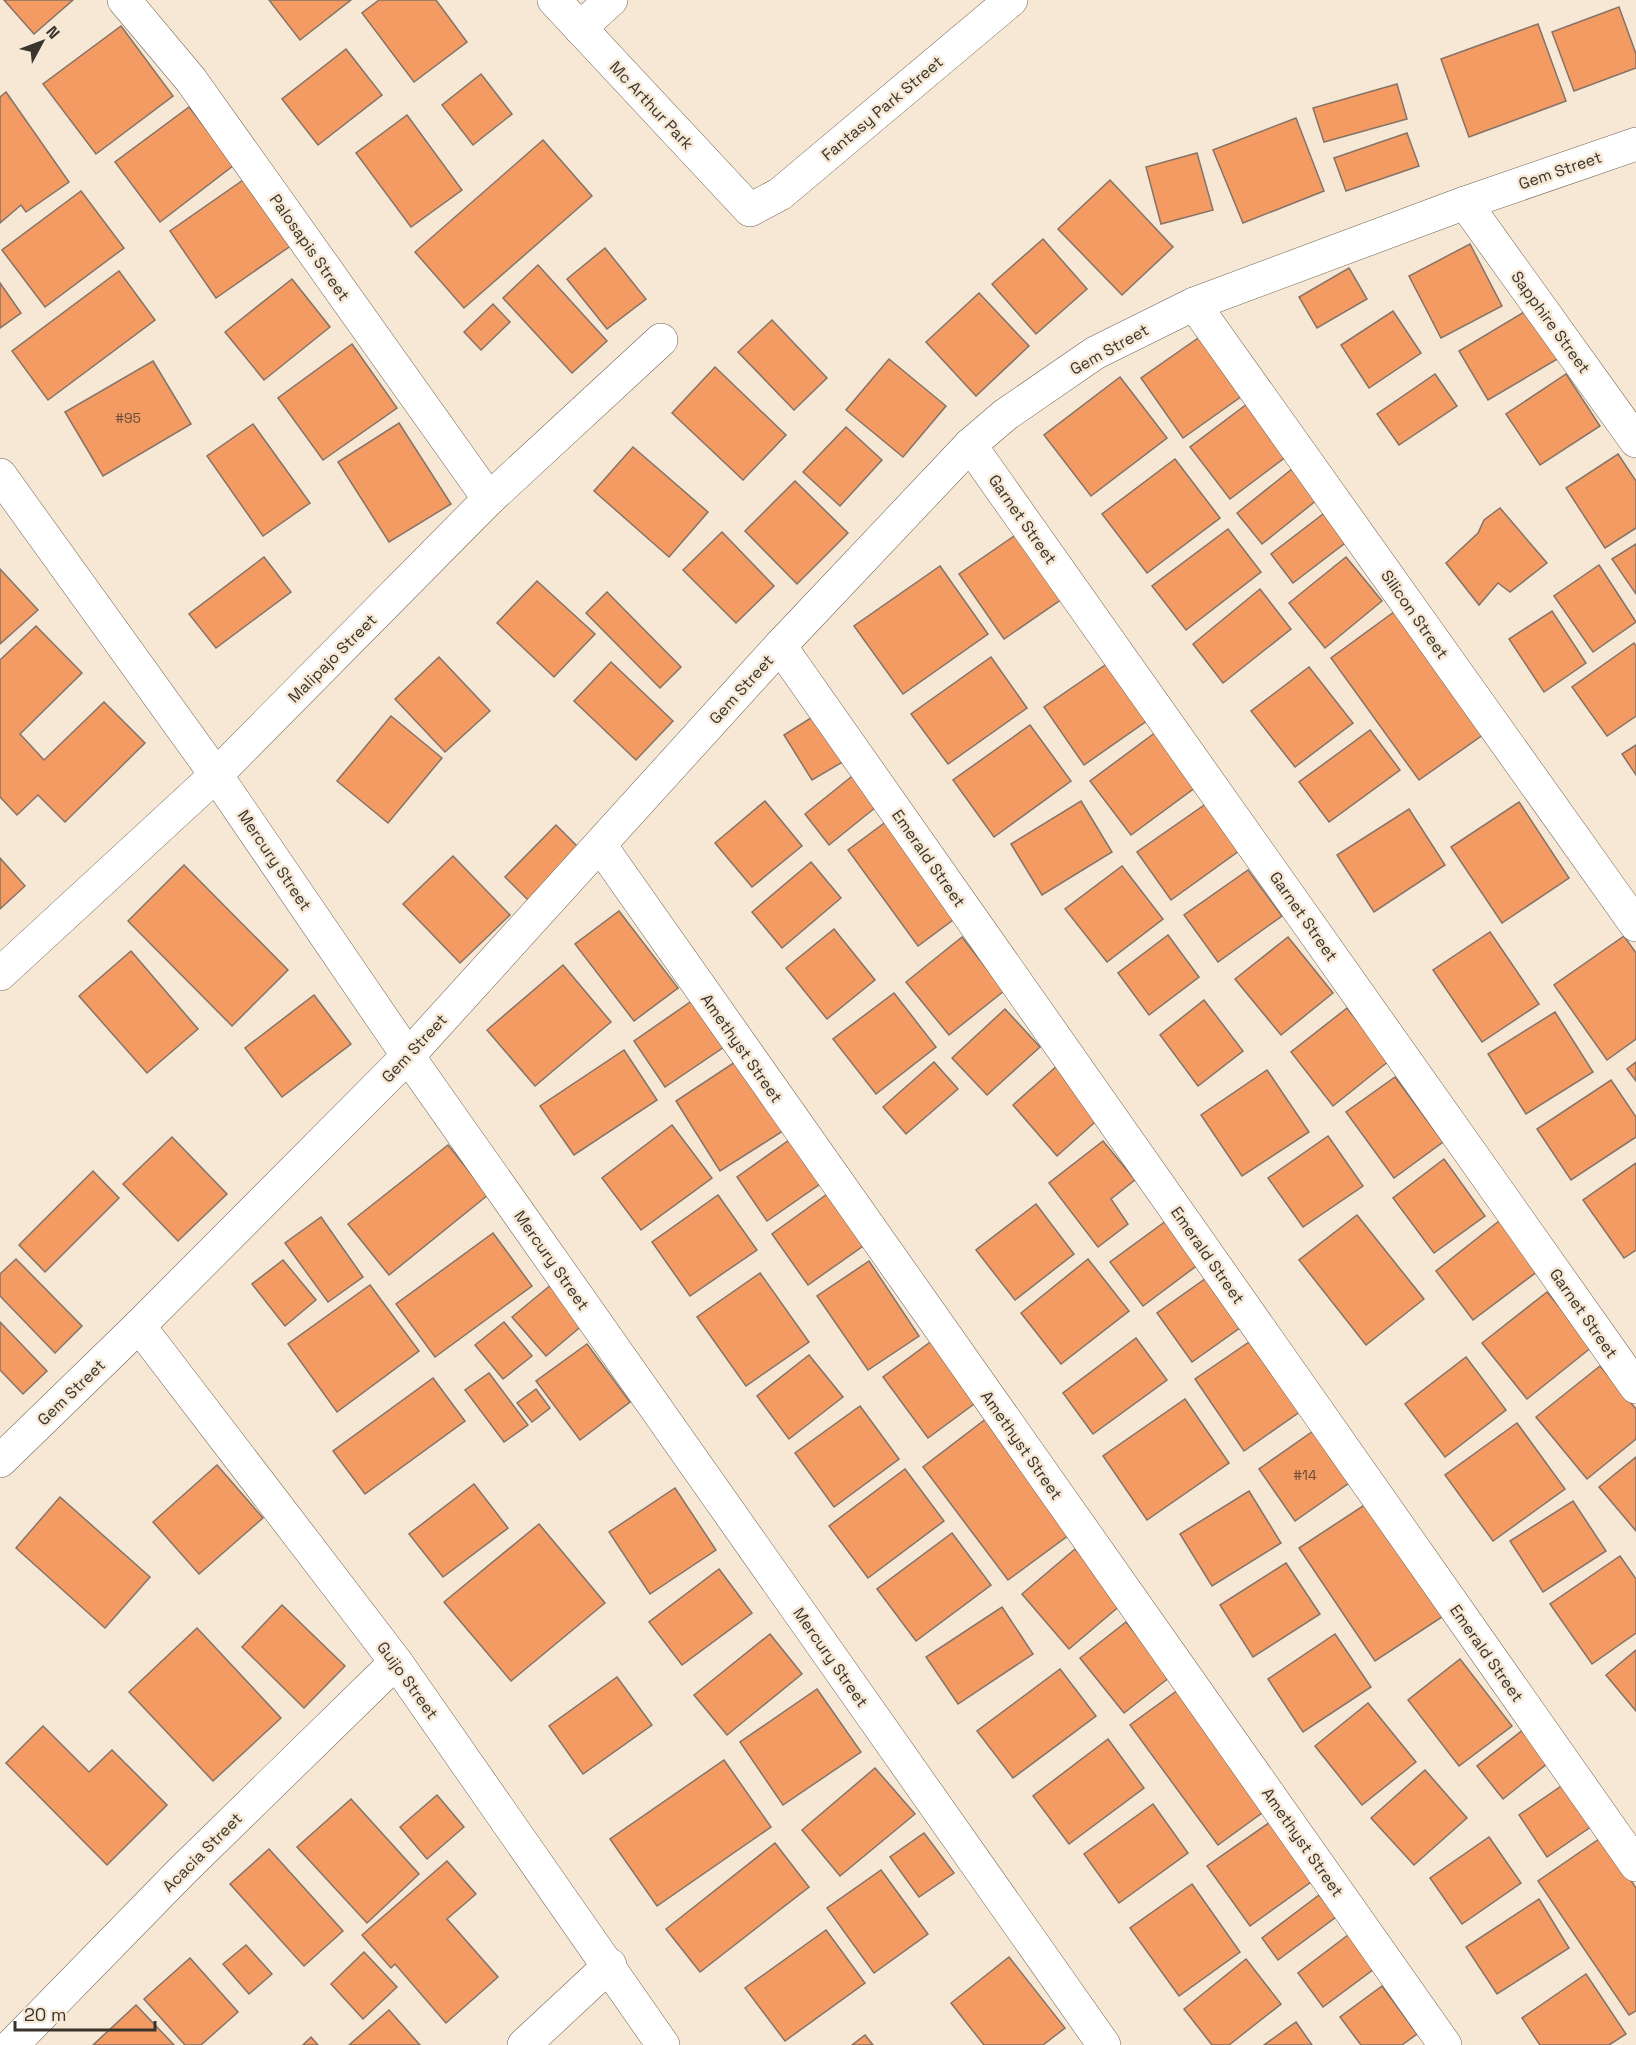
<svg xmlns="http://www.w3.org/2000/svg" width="1636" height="2045" viewBox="0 0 1636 2045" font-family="'Space Grotesk',sans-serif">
  <rect width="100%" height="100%" fill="#f6e8d5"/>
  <g fill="#f39b62" stroke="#867367" stroke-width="1.5">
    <polygon points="4,0 73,0 34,34"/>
    <polygon points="269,0 351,0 300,40"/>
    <polygon points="379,0 436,0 467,42 414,82 362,13"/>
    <polygon points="1619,7 1636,54 1636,68 1574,91 1552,32"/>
    <polygon points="1538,24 1566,101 1469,137 1441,59"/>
    <polygon points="121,26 173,96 96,154 43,84"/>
    <polygon points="346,49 382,95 318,145 282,99"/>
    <polygon points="481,74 512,114 473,145 442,105"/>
    <polygon points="1397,84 1407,119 1324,142 1313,108"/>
    <polygon points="6,92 69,182 26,212 21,205 0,223 0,97"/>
    <polygon points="189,107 234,165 160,222 115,162"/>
    <polygon points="407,115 462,190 411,227 356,153"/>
    <polygon points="1296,118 1324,191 1243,223 1213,150"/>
    <polygon points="1407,133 1419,166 1346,191 1334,158"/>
    <polygon points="543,140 592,196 464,308 415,252"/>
    <polygon points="1197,153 1213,210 1161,224 1146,167"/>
    <polygon points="246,178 292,245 216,298 170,231"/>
    <polygon points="1110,180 1173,247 1122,295 1058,229"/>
    <polygon points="81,191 124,248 45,307 2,250"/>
    <polygon points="1043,239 1087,289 1036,334 992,284"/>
    <polygon points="1470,244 1502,306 1441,338 1409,276"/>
    <polygon points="605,248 646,299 607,329 567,279"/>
    <polygon points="538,265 607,341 572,373 503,298"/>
    <polygon points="1349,268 1367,299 1317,328 1299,297"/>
    <polygon points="119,271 155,320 48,400 12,351"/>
    <polygon points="292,279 330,327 264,380 225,332"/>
    <polygon points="0,283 21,313 0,328"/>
    <polygon points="979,293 1029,346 976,396 926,342"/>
    <polygon points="493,304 510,322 481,350 464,332"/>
    <polygon points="1529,309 1559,358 1488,400 1459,351"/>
    <polygon points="1393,311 1421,353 1369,388 1341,345"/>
    <polygon points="772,320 827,378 794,410 738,352"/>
    <polygon points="1201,336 1242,396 1183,438 1141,378"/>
    <polygon points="352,344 397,408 323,460 278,398"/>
    <polygon points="889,359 946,406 903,457 846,410"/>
    <polygon points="153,361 191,424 103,476 65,412"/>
    <polygon points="715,367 786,435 743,480 672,413"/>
    <polygon points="1435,374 1457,406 1399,445 1377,414"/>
    <polygon points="1566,374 1600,426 1540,465 1506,414"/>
    <polygon points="1120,377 1167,438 1091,496 1044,435"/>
    <polygon points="1247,404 1287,456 1230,499 1190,447"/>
    <polygon points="399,423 451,504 389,542 338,462"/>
    <polygon points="253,424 310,503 263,536 207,456"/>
    <polygon points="846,427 882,460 840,506 803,472"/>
    <polygon points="633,447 708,512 669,557 594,491"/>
    <polygon points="1618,454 1636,481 1636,528 1605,548 1566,488"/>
    <polygon points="1175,459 1220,518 1147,573 1102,514"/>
    <polygon points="1292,469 1317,500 1262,544 1237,513"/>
    <polygon points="795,481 848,533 797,584 745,531"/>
    <polygon points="1500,508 1547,563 1510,592 1498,583 1479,605 1446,563 1478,533 1484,520"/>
    <polygon points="1327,511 1349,540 1293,583 1271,554"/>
    <polygon points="1228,529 1261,572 1186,630 1152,586"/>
    <polygon points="722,532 774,586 736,623 683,570"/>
    <polygon points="1017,534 1062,599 1004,639 959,574"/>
    <polygon points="1636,544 1636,594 1612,559"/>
    <polygon points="264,557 291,592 216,648 189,614"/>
    <polygon points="1346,557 1382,601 1325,648 1289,603"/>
    <polygon points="1599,565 1636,622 1593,652 1554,596"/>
    <polygon points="940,566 988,634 903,694 854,626"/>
    <polygon points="0,569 38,610 0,644"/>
    <polygon points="537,581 595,634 554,677 497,623"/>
    <polygon points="1260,589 1291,629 1223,683 1193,644"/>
    <polygon points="607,592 681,667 660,688 586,613"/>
    <polygon points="1398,609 1487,732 1419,780 1331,658"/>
    <polygon points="1552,611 1586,663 1544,692 1509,639"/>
    <polygon points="36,626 82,673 20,734 44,760 104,702 145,743 65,822 38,795 17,815 0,797 0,660"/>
    <polygon points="1634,643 1636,646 1636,716 1607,736 1572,687"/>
    <polygon points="439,657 490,711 445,752 395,699"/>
    <polygon points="991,657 1027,708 948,764 911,714"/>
    <polygon points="1111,661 1151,718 1084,765 1044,707"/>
    <polygon points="611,662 673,721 636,760 574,701"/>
    <polygon points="1309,667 1353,723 1295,767 1251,711"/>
    <polygon points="817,714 846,760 812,780 784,735"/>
    <polygon points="391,716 442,758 388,823 337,781"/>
    <polygon points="1030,725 1071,781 994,837 953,780"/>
    <polygon points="1370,730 1400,770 1329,822 1299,782"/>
    <polygon points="1156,732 1196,787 1131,835 1090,781"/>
    <polygon points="1636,745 1636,775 1622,754"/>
    <polygon points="856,773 881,803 829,845 805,814"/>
    <polygon points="765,801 802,846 752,887 715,843"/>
    <polygon points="1081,801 1112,852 1042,895 1011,844"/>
    <polygon points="1210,801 1243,848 1171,900 1137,852"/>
    <polygon points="1519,802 1569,878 1502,923 1451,847"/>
    <polygon points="1409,809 1445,865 1374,912 1337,855"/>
    <polygon points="887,821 957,917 918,946 848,850"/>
    <polygon points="556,825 580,849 529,901 505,877"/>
    <polygon points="453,856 510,915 460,963 403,904"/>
    <polygon points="0,858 25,886 0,909"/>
    <polygon points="811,862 841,898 782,948 752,912"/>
    <polygon points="184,865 288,970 232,1026 128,921"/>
    <polygon points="1122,866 1163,919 1107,962 1065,909"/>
    <polygon points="1248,870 1282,916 1218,962 1184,915"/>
    <polygon points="619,911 678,988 634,1021 575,944"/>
    <polygon points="834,929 875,980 827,1019 786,968"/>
    <polygon points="1490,932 1539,1004 1482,1042 1433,970"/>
    <polygon points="1168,935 1199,977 1149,1015 1118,973"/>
    <polygon points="1624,936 1636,953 1636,1039 1607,1060 1554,985"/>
    <polygon points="962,937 1004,991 949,1035 906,982"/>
    <polygon points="1288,937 1333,993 1281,1035 1235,979"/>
    <polygon points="131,951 198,1029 147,1073 79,996"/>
    <polygon points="563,965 611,1022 535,1086 487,1030"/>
    <polygon points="894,993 936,1047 876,1094 833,1039"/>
    <polygon points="314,995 351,1044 282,1097 245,1048"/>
    <polygon points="693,1000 724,1047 665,1087 634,1041"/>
    <polygon points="1204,1000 1243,1051 1198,1086 1160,1035"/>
    <polygon points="1347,1008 1389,1061 1333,1106 1291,1052"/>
    <polygon points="1005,1009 1040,1047 987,1095 952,1058"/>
    <polygon points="1555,1012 1593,1072 1526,1114 1488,1054"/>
    <polygon points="624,1050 657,1100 574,1155 540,1106"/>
    <polygon points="741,1058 786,1129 720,1171 676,1101"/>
    <polygon points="934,1062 958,1089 906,1134 883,1107"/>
    <polygon points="1636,1062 1636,1081 1627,1069"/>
    <polygon points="1058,1065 1103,1115 1057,1156 1013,1105"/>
    <polygon points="1267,1070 1309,1132 1242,1176 1201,1115"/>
    <polygon points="1395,1077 1443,1142 1394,1178 1346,1112"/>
    <polygon points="1611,1080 1636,1117 1636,1137 1571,1180 1537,1129"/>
    <polygon points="672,1125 712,1178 641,1230 602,1178"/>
    <polygon points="1328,1136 1363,1186 1303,1227 1268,1178"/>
    <polygon points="172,1137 227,1194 178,1241 123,1184"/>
    <polygon points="792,1138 823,1182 767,1221 737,1177"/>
    <polygon points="1103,1141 1135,1180 1111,1199 1128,1224 1098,1247 1049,1183"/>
    <polygon points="448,1145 488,1195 389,1275 348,1224"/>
    <polygon points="1444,1159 1485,1216 1434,1253 1393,1198"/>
    <polygon points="1636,1163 1636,1250 1624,1258 1583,1200"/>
    <polygon points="93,1171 119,1198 45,1272 19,1245"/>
    <polygon points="830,1192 866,1244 808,1285 772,1234"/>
    <polygon points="718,1195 757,1250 690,1296 652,1242"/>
    <polygon points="1036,1204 1074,1254 1015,1300 976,1250"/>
    <polygon points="1357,1215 1424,1299 1366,1345 1299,1260"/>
    <polygon points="321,1217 363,1277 328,1302 285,1243"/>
    <polygon points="1166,1221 1199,1264 1143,1306 1110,1262"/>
    <polygon points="1499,1221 1538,1271 1473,1320 1436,1271"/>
    <polygon points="493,1233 532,1286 435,1357 396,1304"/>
    <polygon points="16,1259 82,1326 55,1353 0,1296 0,1274"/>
    <polygon points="1088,1259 1129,1311 1061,1364 1021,1313"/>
    <polygon points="283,1260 316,1300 285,1326 252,1284"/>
    <polygon points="869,1261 919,1336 868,1370 817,1296"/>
    <polygon points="760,1273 809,1342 746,1386 697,1317"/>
    <polygon points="1209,1276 1244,1325 1192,1362 1157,1313"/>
    <polygon points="552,1284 584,1324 546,1356 512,1317"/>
    <polygon points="370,1285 419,1351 337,1412 288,1344"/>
    <polygon points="1547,1292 1592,1347 1527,1399 1482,1343"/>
    <polygon points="0,1322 47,1371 23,1394 0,1370"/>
    <polygon points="504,1322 532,1356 503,1379 475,1345"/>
    <polygon points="1136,1338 1167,1380 1093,1434 1063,1393"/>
    <polygon points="933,1340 978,1401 928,1438 883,1377"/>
    <polygon points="1252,1340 1301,1411 1244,1451 1195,1379"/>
    <polygon points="587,1344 630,1402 580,1440 536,1381"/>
    <polygon points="809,1355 843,1397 789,1439 757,1396"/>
    <polygon points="1466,1357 1506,1410 1445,1457 1405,1404"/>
    <polygon points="1600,1366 1636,1409 1636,1439 1587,1479 1536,1417"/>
    <polygon points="489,1373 528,1425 504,1442 465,1390"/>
    <polygon points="433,1378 465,1421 365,1494 333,1451"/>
    <polygon points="536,1389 550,1408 532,1422 517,1403"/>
    <polygon points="1185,1399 1229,1463 1147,1520 1103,1456"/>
    <polygon points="860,1406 899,1459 834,1507 795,1453"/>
    <polygon points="987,1418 1073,1532 1008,1580 923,1467"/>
    <polygon points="1517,1423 1565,1489 1493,1541 1445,1475"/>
    <polygon points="1316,1429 1352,1481 1295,1521 1259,1469"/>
    <polygon points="1636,1457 1636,1531 1599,1487"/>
    <polygon points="217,1465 263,1518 199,1574 153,1522"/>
    <polygon points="905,1469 944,1521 868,1578 829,1526"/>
    <polygon points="474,1484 508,1528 443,1577 409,1534"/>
    <polygon points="675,1488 716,1550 650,1594 609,1532"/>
    <polygon points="1249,1491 1281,1543 1212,1586 1180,1534"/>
    <polygon points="60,1497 150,1577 105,1628 16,1548"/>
    <polygon points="1573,1501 1606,1551 1543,1592 1510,1541"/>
    <polygon points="1369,1502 1445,1615 1375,1661 1299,1548"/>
    <polygon points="539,1524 605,1603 511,1681 444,1602"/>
    <polygon points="952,1533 991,1585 916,1641 877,1589"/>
    <polygon points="1075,1549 1122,1604 1069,1649 1022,1594"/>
    <polygon points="1620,1556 1636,1579 1636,1633 1592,1664 1550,1604"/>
    <polygon points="1286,1563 1320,1614 1253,1657 1220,1605"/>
    <polygon points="719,1569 752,1613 682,1665 649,1622"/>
    <polygon points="282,1605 345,1666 304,1708 242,1647"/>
    <polygon points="1002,1607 1033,1654 958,1704 926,1657"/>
    <polygon points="1126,1622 1170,1677 1124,1713 1080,1658"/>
    <polygon points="197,1628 281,1718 213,1781 129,1692"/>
    <polygon points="770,1634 802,1674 727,1735 694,1695"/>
    <polygon points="1335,1634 1371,1687 1303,1732 1268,1679"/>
    <polygon points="1636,1650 1636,1711 1606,1675"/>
    <polygon points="1460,1659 1512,1726 1459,1766 1408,1700"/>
    <polygon points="1060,1669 1096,1716 1013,1778 977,1731"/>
    <polygon points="617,1677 652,1725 583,1774 549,1726"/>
    <polygon points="817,1689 861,1752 783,1805 740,1742"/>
    <polygon points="1178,1690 1266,1810 1218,1845 1130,1725"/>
    <polygon points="1368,1703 1416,1762 1362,1805 1315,1746"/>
    <polygon points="43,1726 89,1772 112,1750 167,1805 107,1865 6,1763"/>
    <polygon points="1528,1726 1553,1759 1503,1799 1477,1766"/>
    <polygon points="1108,1739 1144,1788 1069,1844 1033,1796"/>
    <polygon points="724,1760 771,1827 657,1906 610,1839"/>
    <polygon points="875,1768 915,1814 840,1876 802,1830"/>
    <polygon points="1425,1770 1467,1818 1414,1865 1371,1818"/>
    <polygon points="1567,1782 1595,1824 1547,1857 1519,1815"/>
    <polygon points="437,1795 464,1827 427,1859 400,1827"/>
    <polygon points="351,1799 419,1874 367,1923 297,1847"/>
    <polygon points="1153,1804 1188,1853 1119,1903 1084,1854"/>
    <polygon points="1276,1818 1318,1877 1250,1926 1207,1866"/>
    <polygon points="924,1833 954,1873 919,1897 890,1857"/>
    <polygon points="1489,1837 1521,1883 1462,1924 1430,1878"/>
    <polygon points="1602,1837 1636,1888 1636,2011 1629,2015 1538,1881"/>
    <polygon points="775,1843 809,1887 700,1972 666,1929"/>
    <polygon points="269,1849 343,1931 304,1966 230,1884"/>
    <polygon points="447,1861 476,1894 447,1919 498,1977 446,2023 395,1964 391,1968 362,1935"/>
    <polygon points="881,1870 928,1934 874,1973 827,1908"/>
    <polygon points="1192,1884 1240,1952 1179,1996 1130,1928"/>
    <polygon points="1319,1895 1336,1917 1278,1960 1262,1938"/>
    <polygon points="1539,1899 1569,1948 1497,1994 1466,1947"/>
    <polygon points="826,1930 865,1983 785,2041 745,1988"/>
    <polygon points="1352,1932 1378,1966 1323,2007 1298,1973"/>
    <polygon points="246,1945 272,1974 249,1994 223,1964"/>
    <polygon points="364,1952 397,1987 363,2019 331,1984"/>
    <polygon points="1009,1957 1065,2028 1043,2045 984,2045 951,2003"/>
    <polygon points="190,1958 238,2012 201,2045 185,2045 144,1999"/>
    <polygon points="1246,1959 1281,2004 1229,2045 1212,2045 1184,2009"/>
    <polygon points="1586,1974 1626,2034 1609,2045 1540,2045 1522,2018"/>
    <polygon points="1382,1986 1417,2034 1402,2045 1361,2045 1340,2017"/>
    <polygon points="136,2005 174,2045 93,2045"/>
    <polygon points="389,2010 420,2045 349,2045"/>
    <polygon points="1296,2022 1312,2045 1264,2045"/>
    <polygon points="865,2035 873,2045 852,2045"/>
    <polygon points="311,2037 318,2045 303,2045"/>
  </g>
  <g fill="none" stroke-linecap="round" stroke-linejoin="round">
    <g stroke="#706453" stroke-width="34">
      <g id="minor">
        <polyline points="124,0 191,80 489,499"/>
        <polyline points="554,0 750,210 780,194 1011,0"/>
        <polyline points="580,28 611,0"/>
        <polyline points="1465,203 1636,441"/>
        <polyline points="1194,304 1636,925"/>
        <polyline points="970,445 1636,1387"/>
        <polyline points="0,475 216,775 408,1056 1104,2045"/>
        <polyline points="780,646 1636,1865"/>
        <polyline points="600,845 1445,2045"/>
        <polyline points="0,974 216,775 489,499 661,340"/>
        <polyline points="139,1326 396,1662 663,2045"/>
        <polyline points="12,2045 182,1871 396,1662"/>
        <polyline points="524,2045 610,1965"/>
      </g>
    </g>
    <g stroke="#706453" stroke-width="34">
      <polyline id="tertiary" points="0,1461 139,1326 408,1056 780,646 970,445 1005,415 1095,353 1194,304 1465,203 1636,144"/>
    </g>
    <use href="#minor" stroke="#fff" stroke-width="33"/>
    <use href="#tertiary" stroke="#fff" stroke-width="33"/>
  </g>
  <g text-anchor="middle" stroke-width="5" stroke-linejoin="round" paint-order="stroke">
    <g font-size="14" fill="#684e3a">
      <text x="128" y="423">#95</text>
      <text x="1305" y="1480">#14</text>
    </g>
    <g font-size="16" fill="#39342c" stroke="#f6e8d5">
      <text transform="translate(652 105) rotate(47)" y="6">Mc Arthur Park</text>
      <text transform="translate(882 108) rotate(-40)" y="6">Fantasy Park Street</text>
      <text transform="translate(1560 170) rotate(-19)" y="6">Gem Street</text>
      <text transform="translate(310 247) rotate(55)" y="6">Palosapis Street</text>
      <text transform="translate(1551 322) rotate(54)" y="6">Sapphire Street</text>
      <text transform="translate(1109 349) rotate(-29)" y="6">Gem Street</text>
      <text transform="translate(1023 519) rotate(55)" y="6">Garnet Street</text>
      <text transform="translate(1415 614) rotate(55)" y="6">Silicon Street</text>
      <text transform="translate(332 658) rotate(-45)" y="6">Malipajo Street</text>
      <text transform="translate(741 689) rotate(-48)" y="6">Gem Street</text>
      <text transform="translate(929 858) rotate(55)" y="6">Emerald Street</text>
      <text transform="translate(275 860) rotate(56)" y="6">Mercury Street</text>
      <text transform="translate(1304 916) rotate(55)" y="6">Garnet Street</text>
      <text transform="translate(414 1048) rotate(-47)" y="6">Gem Street</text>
      <text transform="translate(742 1048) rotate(55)" y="6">Amethyst Street</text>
      <text transform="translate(1208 1255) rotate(55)" y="6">Emerald Street</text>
      <text transform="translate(552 1260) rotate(55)" y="6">Mercury Street</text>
      <text transform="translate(1584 1313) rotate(55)" y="6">Garnet Street</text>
      <text transform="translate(71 1392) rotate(-44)" y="6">Gem Street</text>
      <text transform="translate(1022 1445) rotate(55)" y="6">Amethyst Street</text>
      <text transform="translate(1487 1653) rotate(55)" y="6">Emerald Street</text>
      <text transform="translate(831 1657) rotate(55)" y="6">Mercury Street</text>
      <text transform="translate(408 1680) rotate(54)" y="6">Guijo Street</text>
      <text transform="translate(1303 1842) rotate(55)" y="6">Amethyst Street</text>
      <text transform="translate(202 1852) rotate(-45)" y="6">Acacia Street</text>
    </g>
  </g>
  <g transform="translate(42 42) rotate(49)" stroke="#f6e8d5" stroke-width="4.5" paint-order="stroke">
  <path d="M0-4.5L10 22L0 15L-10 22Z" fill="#39342c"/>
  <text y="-9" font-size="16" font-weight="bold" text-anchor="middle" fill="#39342c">N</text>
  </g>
  <path d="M15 2021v9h140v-9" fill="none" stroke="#39342c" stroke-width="3"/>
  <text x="24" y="2021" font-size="18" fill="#39342c" stroke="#f6e8d5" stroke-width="4.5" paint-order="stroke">20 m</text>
</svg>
